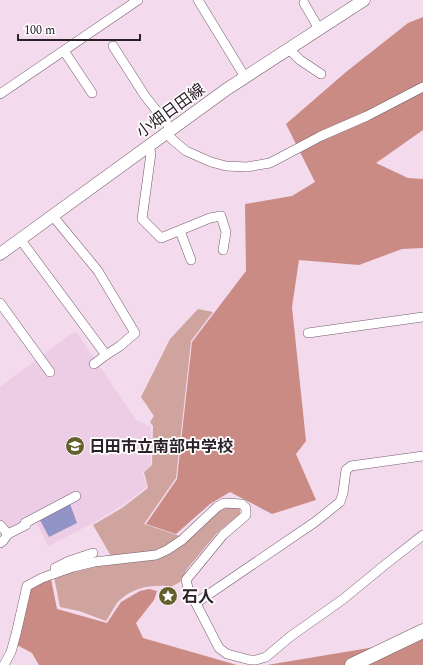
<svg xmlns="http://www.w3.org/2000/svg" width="423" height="665" viewBox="0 0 423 665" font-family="Spectral,'Noto Sans JP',serif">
  <rect width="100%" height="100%" fill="#f4daed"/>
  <polygon fill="#edcce5" points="73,332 77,333 136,420 151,427 151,465 142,472 147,487 120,507 91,524 48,546 33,516 9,529 0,521 0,387"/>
  <g fill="#d0a49e">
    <polygon points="198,309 213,312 191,341 176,478 144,524 180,536 166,547 154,552 111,556 93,525 122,508 148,488 144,472 152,465 153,426 150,422 154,416 141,397 170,339"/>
    <path d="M236 506 240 509V514L217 533 187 569 180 582 167 589 166 586C149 585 134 588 121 599 115 604 111 614 106 621L79 611 60 607 54 577 95 565 156 557 214 511Z"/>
  </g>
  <g fill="#c98b84">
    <polygon points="423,17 423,130 376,163 408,178 423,179 423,248 402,249 359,265 299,260 292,307 306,441 296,454 316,500 272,514 230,492 210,504 176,534 146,524 177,479 192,342 246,271 245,204 292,196 315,182 286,124 346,72 408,23"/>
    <polygon points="51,579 57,609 107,623 121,602 140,591 149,589 157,591 154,600 136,623 143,638 237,665 39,665 32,653 17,645 28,589 38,582"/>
    <polygon points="423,639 423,665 267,665"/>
  </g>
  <polygon fill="#9294c8" points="70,504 77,523 49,537 40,520"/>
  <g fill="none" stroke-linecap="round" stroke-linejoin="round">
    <g stroke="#735d6d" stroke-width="10">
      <g id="minor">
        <polyline points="198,0 245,77"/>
        <polyline points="304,3 319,29"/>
        <polyline points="113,46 145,96 171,129"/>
        <polyline points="289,49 300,60 321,74"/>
        <polyline points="64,51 92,93"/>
        <polyline points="0,94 138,0"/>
        <polyline points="166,133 174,141 186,151 211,162 226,166 247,167 270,163 321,136 367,116 423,87"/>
        <polyline points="148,145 151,153 142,219 161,238 210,218 221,216 226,232 223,250"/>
        <polyline points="180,231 191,260"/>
        <polyline points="20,239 106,355 120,346 135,333 98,271 52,215"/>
        <polyline points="0,303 50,372"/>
        <polyline points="308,333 423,317"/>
        <polyline points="94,364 106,355"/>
        <polyline points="0,525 8,534"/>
        <polyline points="0,543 3,541 8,534 26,525 25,523 76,496"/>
        <polyline points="55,568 69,561 93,553"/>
        <polyline points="196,603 315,522 340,502 343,493 346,470 351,466 423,456"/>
        <polyline points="4,665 11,652 16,634 27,586 42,578 73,567 94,562 156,555 167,550 182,540 217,507 224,503 242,504 246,508 246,515 223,535 186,580 188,588 219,648 227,654 250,660 256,660 266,657 291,636 342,600 386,564 423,535"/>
      </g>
    </g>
    <g stroke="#735d6d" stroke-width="13">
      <polyline id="secondary" points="0,254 227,89 364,0"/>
    </g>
    <g stroke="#735d6d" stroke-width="15">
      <polyline id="trunk" points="352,665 423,631"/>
    </g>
    <use href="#minor" stroke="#fff" stroke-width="9"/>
    <use href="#secondary" stroke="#fff" stroke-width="12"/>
    <use href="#trunk" stroke="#fff" stroke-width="14"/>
  </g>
  <defs>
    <g id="school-disc" transform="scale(1)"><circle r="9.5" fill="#63602c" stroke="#fff"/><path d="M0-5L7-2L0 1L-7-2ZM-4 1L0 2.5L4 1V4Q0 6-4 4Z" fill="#fff"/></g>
    <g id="sight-disc" transform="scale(1)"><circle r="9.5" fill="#63602c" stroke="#fff"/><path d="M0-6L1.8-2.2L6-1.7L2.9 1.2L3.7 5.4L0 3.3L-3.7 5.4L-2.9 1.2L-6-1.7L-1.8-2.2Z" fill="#fff"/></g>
  </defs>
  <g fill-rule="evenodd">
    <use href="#school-disc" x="75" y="446"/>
    <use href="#sight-disc" x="168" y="596"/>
  </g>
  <g text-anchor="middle" stroke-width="3.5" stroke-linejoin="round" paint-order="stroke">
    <g font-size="16" fill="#2b2128" stroke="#fff">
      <text transform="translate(170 110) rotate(-36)" y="6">小畑日田線</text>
    </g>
    <g font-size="16" font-weight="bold" fill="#2b2128" stroke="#fff" text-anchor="start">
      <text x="89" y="452">日田市立南部中学校</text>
      <text x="182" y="602">石人</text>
    </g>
  </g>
  <path d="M18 34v6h122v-6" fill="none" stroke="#2b2128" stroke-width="2"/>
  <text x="24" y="34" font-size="12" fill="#2b2128" stroke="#ffffff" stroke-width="3" paint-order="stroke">100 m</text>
</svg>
